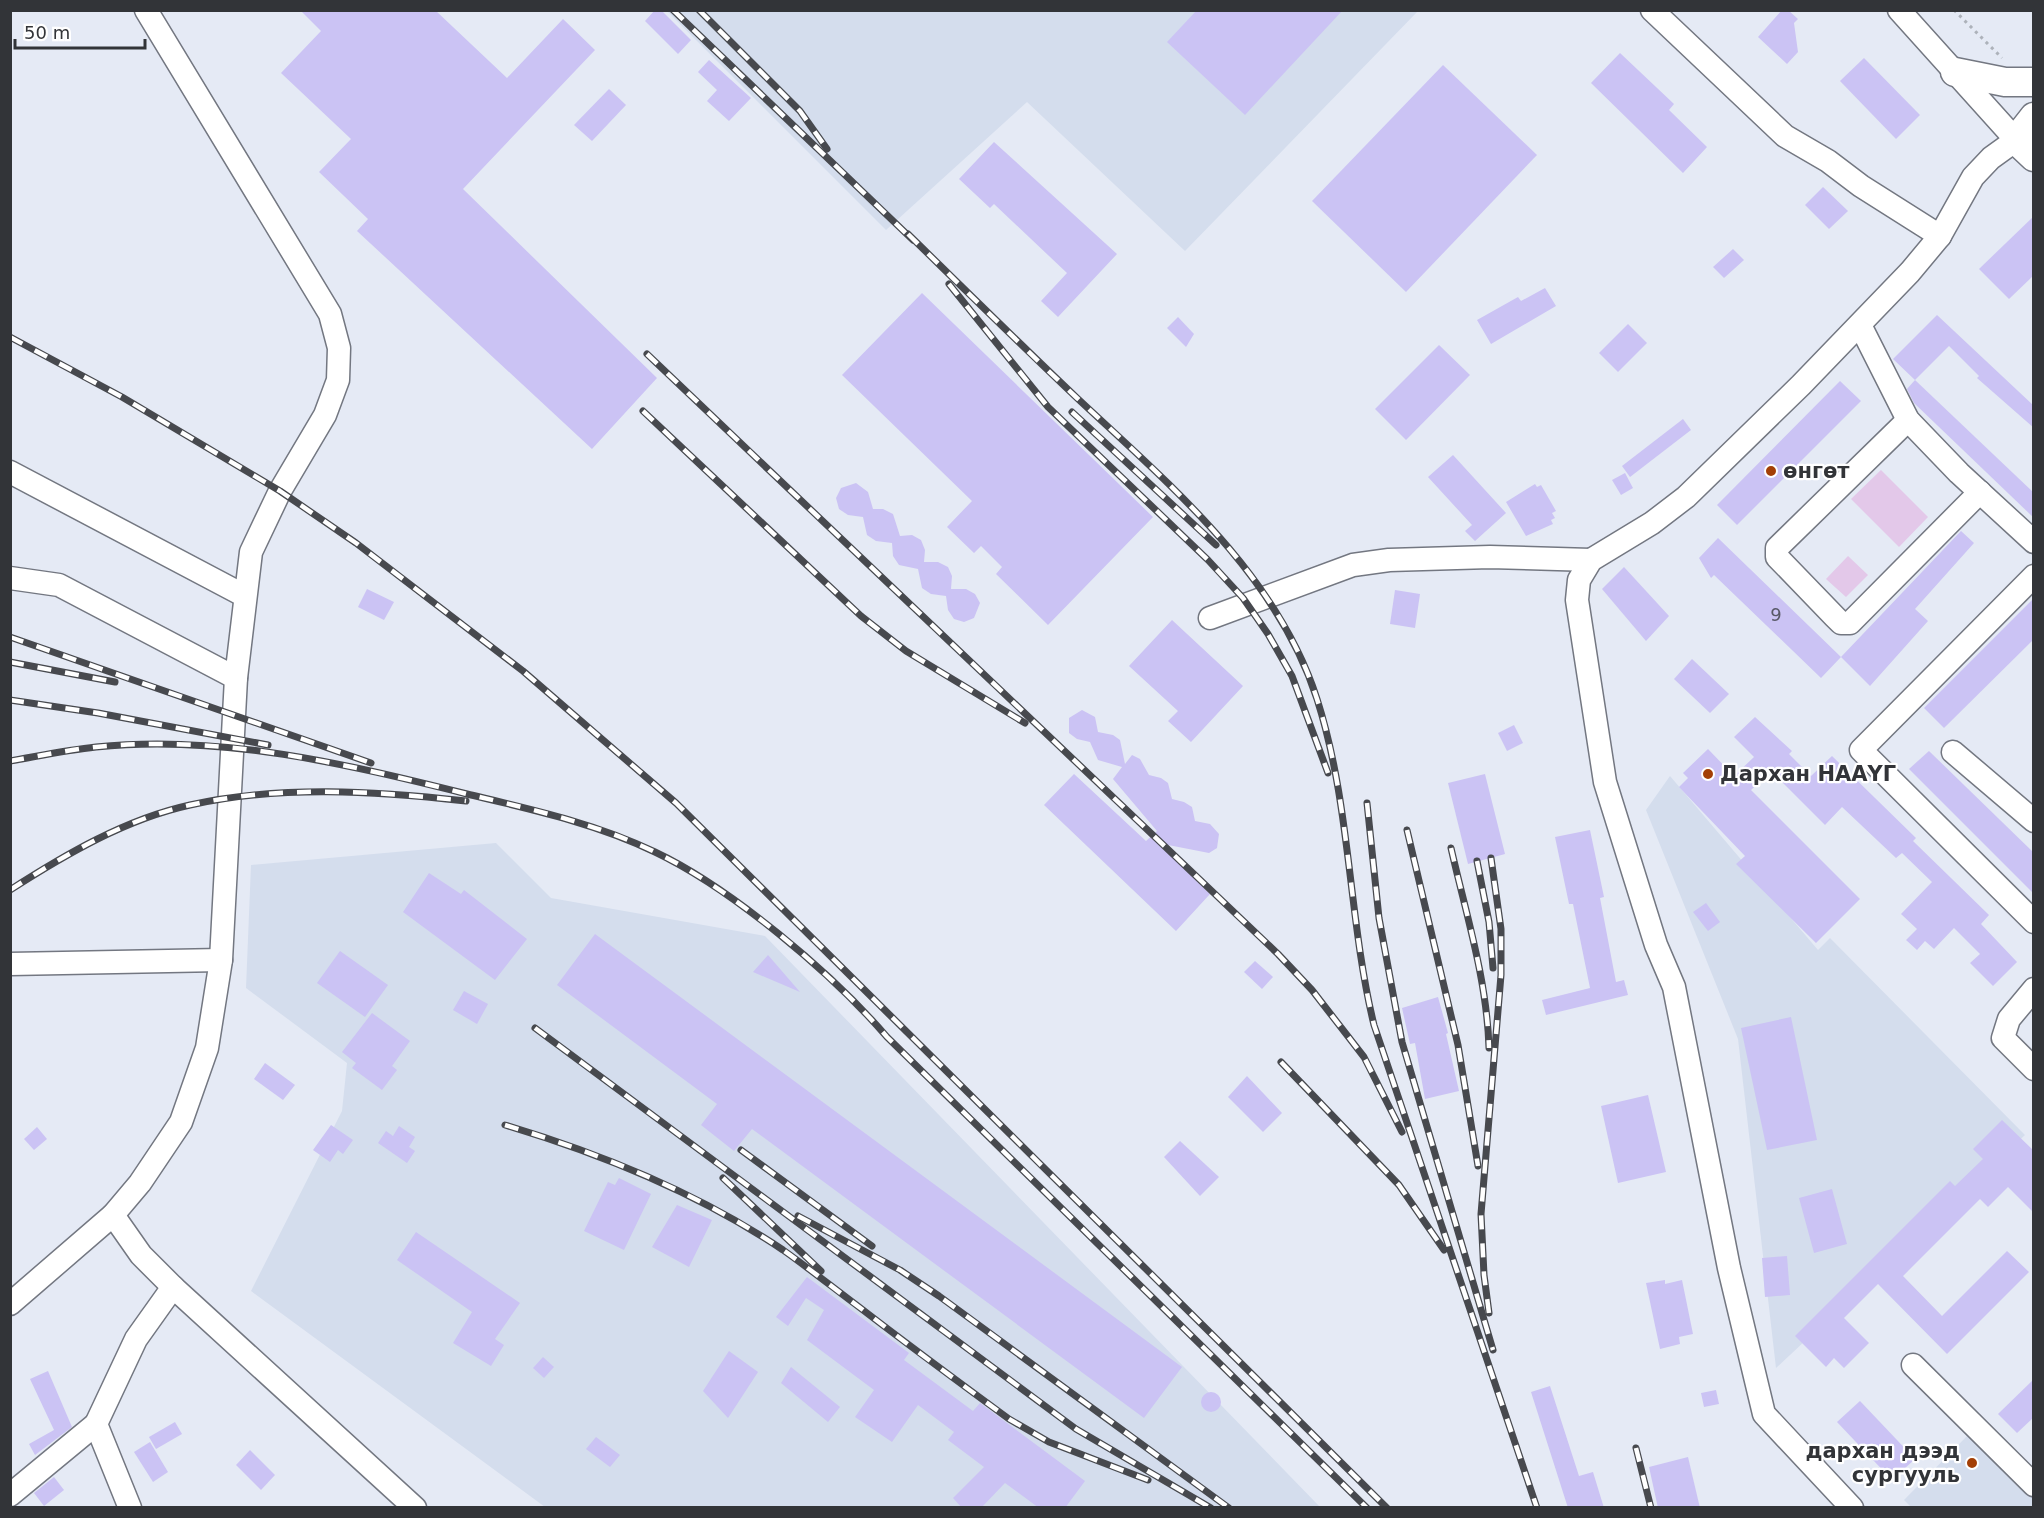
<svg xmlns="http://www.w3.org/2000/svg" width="2044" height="1518" viewBox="0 0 2044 1518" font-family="'DejaVu Sans',sans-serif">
  <rect width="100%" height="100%" fill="#e5eaf5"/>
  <g fill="#d4dded">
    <polygon points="667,11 1418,11 1185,251 1027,102 886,230"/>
    <polygon points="1670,776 1818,950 1830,938 2025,1135 1776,1368 1738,1039 1646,810"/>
    <polygon points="496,843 551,898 765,936 1320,1507 545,1507 251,1291 342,1111 347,1063 246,988 251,865"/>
    <polygon points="1971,1432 2033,1493 2033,1507 1911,1507 1904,1500"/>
  </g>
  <g fill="#e3c8e9">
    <polygon points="1881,470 1928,517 1899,547 1851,499"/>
    <polygon points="1848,556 1868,575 1846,597 1826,579"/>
  </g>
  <g fill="#cbc3f4">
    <polygon points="300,10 435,10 507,78 563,19 595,50 463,189 657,378 592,449 357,231 368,219 319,172 351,139 281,73 321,31"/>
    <polygon points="655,10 661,10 691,40 678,54 645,21"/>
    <polygon points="1197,10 1343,10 1245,115 1167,42"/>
    <polygon points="1782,10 1788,10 1798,19 1794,23 1798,52 1787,64 1758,37"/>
    <polygon points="1620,53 1674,104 1669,110 1707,147 1683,173 1591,83"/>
    <polygon points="1864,58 1920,115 1896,139 1840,81"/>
    <polygon points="709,60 751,98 729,121 707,101 717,90 698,72"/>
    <polygon points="1443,65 1537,155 1406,292 1312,201"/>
    <polygon points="609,89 626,105 592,141 574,125"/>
    <polygon points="994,142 1117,254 1058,317 1041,301 1067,273 994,204 990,208 959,179"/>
    <polygon points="1823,187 1848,211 1829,229 1805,205"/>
    <polygon points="2034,216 2034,275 2009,299 1979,269"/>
    <polygon points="1733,249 1744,260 1724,278 1713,267"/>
    <polygon points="1545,288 1556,306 1491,344 1477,320 1518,297 1521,301"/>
    <polygon points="922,293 1153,517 1048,625 996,574 1002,567 981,546 974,553 947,527 972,501 842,375"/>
    <polygon points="1937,315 2034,406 2034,428 1977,378 1979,376 1949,346 1915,380 1893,359"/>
    <polygon points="1178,317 1194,334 1186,347 1167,328"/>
    <polygon points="1628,324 1647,343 1618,372 1599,353"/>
    <polygon points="1439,345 1470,375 1406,440 1375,409"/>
    <polygon points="1915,380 2034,493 2034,518 1914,403 1907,389"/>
    <polygon points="1840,381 1861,401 1737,525 1717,505"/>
    <polygon points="1683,419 1691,430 1630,477 1622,466"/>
    <polygon points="1453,455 1506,513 1475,541 1465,531 1472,525 1428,477"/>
    <polygon points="1625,473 1633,488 1621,495 1612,480"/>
    <polygon points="856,483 868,492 873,509 883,509 893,514 900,536 912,535 921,540 925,550 924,562 938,562 948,567 952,576 951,589 966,589 975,594 980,603 974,618 964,622 954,619 948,610 946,596 931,594 922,588 918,569 899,565 893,556 892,543 876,541 867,535 863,517 848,515 839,509 836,498 841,488"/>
    <polygon points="1535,484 1537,487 1541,485 1556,511 1552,513 1555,518 1551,520 1553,524 1526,536 1506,502"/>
    <polygon points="1961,531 1974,543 1915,609 1928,621 1870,686 1841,657"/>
    <polygon points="1718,538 1841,657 1821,678 1714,575 1711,578 1699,558"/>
    <polygon points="1624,567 1669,616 1646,641 1602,589"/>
    <polygon points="367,589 394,602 384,620 358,607"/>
    <polygon points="1395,590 1420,594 1415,628 1390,624"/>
    <polygon points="2034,598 2034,639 1944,728 1924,708"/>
    <polygon points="1172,620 1243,686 1191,742 1168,721 1178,711 1129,666"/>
    <polygon points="1692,659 1729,694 1710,713 1674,679"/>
    <polygon points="1082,710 1095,717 1098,732 1113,735 1120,740 1125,764 1132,755 1140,759 1149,775 1161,778 1168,783 1172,799 1184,802 1192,807 1195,821 1210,824 1219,834 1217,848 1209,853 1158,843 1210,894 1176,931 1044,805 1074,774 1146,841 1157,831 1113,779 1122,767 1098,760 1090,742 1077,739 1069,733 1069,718"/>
    <polygon points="1755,717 1792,751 1789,754 1811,776 1832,756 1916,838 1913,841 1989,915 1981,924 2017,962 1993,986 1970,963 1980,954 1954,928 1934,949 1925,941 1917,950 1906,940 1917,929 1901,914 1932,882 1902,853 1896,858 1842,807 1825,825 1771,771 1751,790 1860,899 1816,943 1736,864 1745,856 1679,787 1688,778 1683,773 1708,749 1734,776 1754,757 1734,737"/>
    <polygon points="1514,725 1523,743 1507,751 1498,733"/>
    <polygon points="1929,751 2034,853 2034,894 1909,769"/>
    <polygon points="1485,774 1505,854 1468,864 1448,783"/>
    <polygon points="1590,830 1604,897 1600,898 1616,982 1624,980 1628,995 1546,1015 1542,1000 1590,988 1573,904 1569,904 1555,837"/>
    <polygon points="429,873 461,894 464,890 527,939 495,980 403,912"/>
    <polygon points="1706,903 1720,922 1708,931 1693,912"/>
    <polygon points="595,934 1182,1367 1144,1418 752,1129 734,1151 701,1125 717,1104 557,985"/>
    <polygon points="340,951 388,985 365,1017 317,983"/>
    <polygon points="768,955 800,992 753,972"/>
    <polygon points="1255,961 1273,977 1262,989 1244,972"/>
    <polygon points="464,991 488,1004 477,1024 453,1010"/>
    <polygon points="1438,997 1448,1033 1446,1034 1459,1091 1425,1099 1415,1043 1410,1044 1402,1008"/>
    <polygon points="372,1013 410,1041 392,1066 397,1070 382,1090 352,1068 356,1063 342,1052"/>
    <polygon points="1791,1017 1817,1140 1767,1150 1741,1028"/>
    <polygon points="265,1063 295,1085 283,1100 254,1079"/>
    <polygon points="1247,1076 1282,1113 1263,1132 1228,1097"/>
    <polygon points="1648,1095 1666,1172 1618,1183 1601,1106"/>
    <polygon points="2002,1120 2034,1151 2034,1213 2008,1187 1988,1207 1980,1199 1903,1276 1942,1316 2007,1251 2029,1272 1947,1354 1878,1284 1844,1318 1869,1343 1844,1368 1834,1358 1826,1367 1795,1336 1950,1181 1955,1186 1983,1159 1973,1149"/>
    <polygon points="331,1125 353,1140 343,1154 338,1150 330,1162 313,1150"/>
    <polygon points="399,1126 415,1137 409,1147 415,1151 407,1163 378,1143 386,1131 393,1136"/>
    <polygon points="37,1127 47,1139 34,1150 24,1139"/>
    <polygon points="1180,1141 1219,1177 1200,1196 1164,1157"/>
    <polygon points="619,1178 651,1194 624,1250 584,1231 608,1182 615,1185"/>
    <polygon points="1832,1189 1847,1244 1814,1253 1799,1198"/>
    <polygon points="677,1205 712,1220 689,1267 652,1247"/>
    <polygon points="416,1232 520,1303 495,1339 504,1345 491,1366 453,1343 472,1312 397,1260"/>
    <polygon points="1787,1256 1790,1295 1765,1297 1762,1258"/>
    <polygon points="807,1277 909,1353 904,1360 973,1411 980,1403 1085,1481 1065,1508 1039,1508 1005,1483 981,1508 962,1508 953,1498 984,1467 948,1440 954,1432 918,1405 892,1442 855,1417 874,1390 807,1340 824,1310 806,1298 788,1326 776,1317"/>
    <polygon points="1665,1280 1665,1284 1682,1280 1693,1334 1679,1337 1680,1344 1660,1349 1646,1283"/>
    <polygon points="729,1351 758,1372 728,1418 703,1391"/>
    <polygon points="543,1357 554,1367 544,1378 533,1368"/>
    <polygon points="791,1367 840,1407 828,1422 781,1383"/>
    <polygon points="48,1371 72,1427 35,1455 29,1444 54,1430 30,1379"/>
    <polygon points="2034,1379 2034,1417 2017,1433 1998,1414"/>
    <polygon points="1550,1386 1579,1476 1593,1472 1604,1508 1568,1508 1531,1392"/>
    <polygon points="1716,1390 1719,1404 1704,1407 1701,1393"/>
    <circle cx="1211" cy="1402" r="10"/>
    <polygon points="1860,1401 1915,1459 1892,1480 1837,1422"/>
    <polygon points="175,1422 182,1434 156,1449 149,1437"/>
    <polygon points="596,1437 620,1455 610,1467 586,1449"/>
    <polygon points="150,1442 168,1472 153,1482 134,1452"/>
    <polygon points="250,1450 275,1475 261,1490 236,1465"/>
    <polygon points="1688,1457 1700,1508 1658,1508 1649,1467"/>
    <polygon points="54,1477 64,1490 44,1506 34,1493"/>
  </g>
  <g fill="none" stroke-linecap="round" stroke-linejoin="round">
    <g stroke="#737781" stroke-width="25">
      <g id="minor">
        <polyline points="1652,10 1785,136 1828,161 1861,186 1940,236"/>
        <polyline points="1860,325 1908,420 1959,473 2034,542"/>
        <polyline points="1908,420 1777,548 1777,557 1835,617 1841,623 1850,623 1980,492"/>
        <polyline points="10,472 245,596"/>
        <polyline points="2034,576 1861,750 2034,922"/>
        <polyline points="10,578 59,585 236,678"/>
        <polyline points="1210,618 1353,565 1389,560 1490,557 1591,560"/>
        <polyline points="1953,752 2034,821"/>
        <polyline points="10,964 221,960"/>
        <polyline points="2034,989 2009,1019 2003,1038 2034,1069"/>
        <polyline points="113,1215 141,1255 173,1287 415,1508"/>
        <polyline points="10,1304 113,1215 140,1183 181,1122 207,1048 221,960 236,678 251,552 280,491 325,415 338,380 339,348 330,314 146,10"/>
        <polyline points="1913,1365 2034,1485"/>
        <polyline points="10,1495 96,1424"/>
        <polyline points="130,1508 96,1424 136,1339 173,1287"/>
        <polyline points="1852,1508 1764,1414 1729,1268 1674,987 1656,945 1605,782 1577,600 1579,580 1591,560 1652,523 1686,497 1801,385 1910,272 1940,236 1973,177 1991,158 2016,140 1899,10"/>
      </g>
    </g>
    <g stroke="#737781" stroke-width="31">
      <g id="major">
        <polyline points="1955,72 2005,82 2034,82"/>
        <polyline points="2016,140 2034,117"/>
        <polyline points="2016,140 2034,157"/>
      </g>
    </g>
    <polyline stroke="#adb2ba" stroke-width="3" stroke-dasharray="3 4.5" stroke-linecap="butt" points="1954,10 2002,58"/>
    <use href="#minor" stroke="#fff" stroke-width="22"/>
    <use href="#major" stroke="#fff" stroke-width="28"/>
    <g stroke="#47494e" stroke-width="7">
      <g id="rail">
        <polyline points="673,10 913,240"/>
        <polyline points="699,10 800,111 827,149"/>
        <path d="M908 234C964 289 1020 344 1077 398 1169 484 1277 574 1317 699 1351 805 1348 918 1374 1025L1537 1508"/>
        <polyline points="949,284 1048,407 1208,560 1243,598 1268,634 1292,676 1328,773"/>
        <polyline points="10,337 122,397 280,491 356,543 523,671 676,803 1387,1508"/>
        <polyline points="647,354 1278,954 1312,990 1364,1057 1402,1132"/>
        <polyline points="643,411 861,616 906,651 1025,723"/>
        <polyline points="1072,412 1216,545"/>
        <polyline points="10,637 371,763"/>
        <polyline points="10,662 115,682"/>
        <polyline points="10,700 98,713 268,745"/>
        <path d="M10 761C39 756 67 750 96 747 221 734 347 764 467 794 530 809 595 823 655 852 731 888 832 973 887 1037L1367 1508"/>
        <polyline points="1367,803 1379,918 1402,1042 1493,1350"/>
        <polyline points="1407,830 1458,1045 1478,1166"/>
        <path d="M1451 848C1466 914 1487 980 1489 1048"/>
        <polyline points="1477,861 1489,922 1493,968"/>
        <path d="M10 890C66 854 126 819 190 805 279 785 376 791 466 801"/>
        <polyline points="535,1028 1076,1429 1211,1508"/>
        <polyline points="1281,1062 1399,1185 1444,1250"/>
        <path d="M505 1125C602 1154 698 1193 783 1250 810 1269 836 1290 863 1310 911 1347 960 1383 1009 1419L1049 1442 1148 1480"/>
        <polyline points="741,1150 872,1246"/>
        <polyline points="723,1178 821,1271"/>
        <polyline points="798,1216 900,1270 939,1296 1229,1508"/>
        <polyline points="1489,1313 1484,1275 1481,1214 1501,975 1501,929 1491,858"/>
        <polyline points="1636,1448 1651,1508"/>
      </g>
    </g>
    <use href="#rail" stroke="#fff" stroke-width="4.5" stroke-dasharray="14" stroke-linecap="butt"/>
  </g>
  <g fill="#a33f06" stroke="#fff" stroke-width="2">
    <circle cx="1771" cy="471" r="6"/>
    <circle cx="1708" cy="774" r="6"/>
    <circle cx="1972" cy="1463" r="6"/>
  </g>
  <g text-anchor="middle" stroke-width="4.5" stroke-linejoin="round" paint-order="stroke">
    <g font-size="18" fill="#585867">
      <text x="1776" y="621">9</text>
    </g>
    <g font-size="21" font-weight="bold" fill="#323438" stroke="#fff" text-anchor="start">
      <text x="1783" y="478">өнгөт</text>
      <text x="1720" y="781">Дархан НААҮГ</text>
      <text x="1960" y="1458" text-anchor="end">дархан дээд<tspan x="1960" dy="24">сургууль</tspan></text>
    </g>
  </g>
  <rect width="2044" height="1518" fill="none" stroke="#323438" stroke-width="24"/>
  <path d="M15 39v9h130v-9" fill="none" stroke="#323438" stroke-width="3"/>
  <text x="24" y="39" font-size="18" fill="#323438" stroke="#ffffff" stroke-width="4.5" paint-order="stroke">50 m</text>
</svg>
